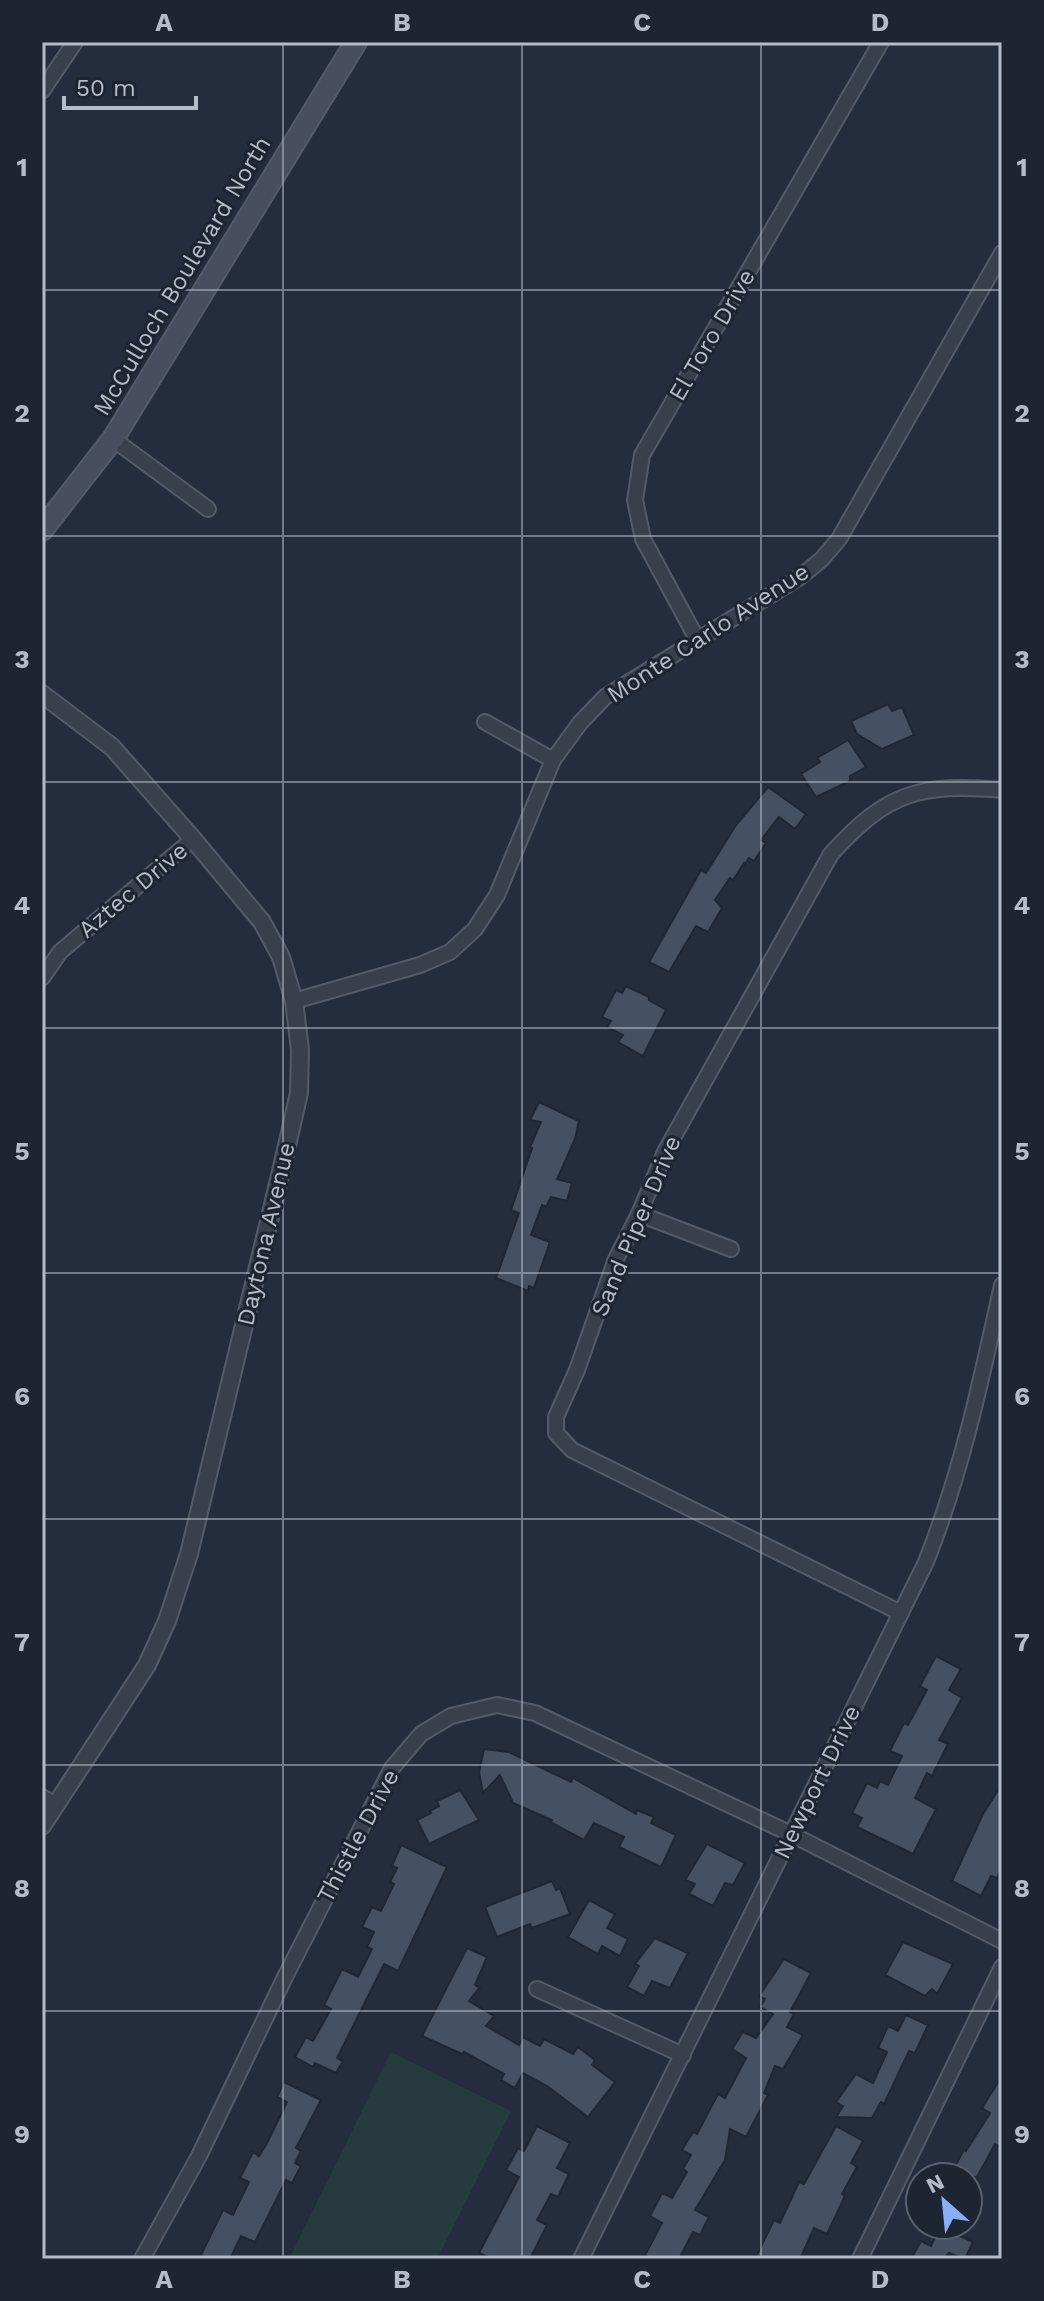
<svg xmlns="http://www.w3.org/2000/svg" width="1044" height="2301" viewBox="0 0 1044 2301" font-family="'Work Sans',sans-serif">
  <rect width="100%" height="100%" fill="#242d3d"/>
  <polygon fill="#263a3e" points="391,2052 511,2111 437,2259 289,2259"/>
  <g fill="#455062" stroke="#1f2734" stroke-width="2">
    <polygon points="888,704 892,711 902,707 914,735 882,749 857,734 851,721"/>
    <polygon points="848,740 866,767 850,776 850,781 816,797 801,774 820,762 817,758"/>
    <polygon points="768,787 806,814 795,829 779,817 761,840 766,843 754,861 749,858 745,864 744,863 733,880 730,878 715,900 722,908 708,932 696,926 669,972 649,962 701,870 706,873 736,825"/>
    <polygon points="626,986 649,997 649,1000 666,1010 643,1056 618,1042 623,1035 607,1027 611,1021 602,1017 616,990 622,993"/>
    <polygon points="539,1102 579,1121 575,1139 557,1179 572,1183 567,1201 551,1197 546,1207 542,1205 531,1235 550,1242 534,1288 529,1286 528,1291 496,1278 519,1213 511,1210 532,1148 530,1147 541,1122 530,1120"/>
    <polygon points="936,1656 961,1669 949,1690 962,1698 939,1740 948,1744 932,1776 927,1773 915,1798 936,1809 913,1854 857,1827 862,1818 852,1813 867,1783 877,1788 880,1781 888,1785 902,1756 890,1751 904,1723 908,1725 927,1690 920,1686"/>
    <polygon points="484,1749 509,1752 571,1782 573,1778 636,1814 637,1810 654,1817 651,1823 676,1835 661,1867 619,1847 624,1837 594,1823 584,1840 550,1822 552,1820 513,1803 500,1775 483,1793 479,1772"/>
    <polygon points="1002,1784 1002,1867 997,1878 991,1876 981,1896 952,1881 983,1814"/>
    <polygon points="460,1790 479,1820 429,1844 417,1820 431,1813 430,1811 439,1806 437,1801"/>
    <polygon points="707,1844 745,1863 733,1885 725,1883 713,1906 689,1894 695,1884 685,1880"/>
    <polygon points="401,1845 447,1867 398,1971 384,1964 337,2058 343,2061 336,2073 315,2063 313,2067 295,2057 306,2037 313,2041 331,2009 324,2005 342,1969 358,1977 372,1949 367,1947 374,1932 362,1927 372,1907 381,1911 394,1884 390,1882 397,1868 392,1866"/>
    <polygon points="552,1881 556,1890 560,1888 570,1914 532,1928 530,1924 497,1937 485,1907"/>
    <polygon points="589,1900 615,1914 607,1928 628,1939 620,1956 602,1946 598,1954 568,1937"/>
    <polygon points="655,1938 688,1953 670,1988 652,1981 644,1996 627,1987 639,1966 635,1964"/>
    <polygon points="903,1942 953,1964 937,1994 932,1989 925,1996 885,1975"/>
    <polygon points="467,1948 487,1957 475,1985 480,1987 469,2001 494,2016 486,2026 519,2045 523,2037 540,2046 544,2039 573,2054 578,2047 595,2060 592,2065 615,2082 588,2117 547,2086 523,2073 515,2088 501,2080 504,2074 464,2052 462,2054 422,2036"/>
    <polygon points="784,1959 811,1973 790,2012 794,2014 787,2027 803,2035 783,2069 775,2066 764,2093 768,2095 746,2137 730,2129 725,2160 695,2210 709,2217 700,2235 693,2232 679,2259 643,2259 662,2223 650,2216 662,2193 672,2198 687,2172 683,2169 691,2155 682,2150 693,2132 697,2134 718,2094 725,2098 746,2058 732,2049 743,2032 756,2038 773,2014 760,2007 765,1999 759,1996"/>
    <polygon points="906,2015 928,2025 915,2053 909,2051 884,2104 881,2102 872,2118 836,2117 843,2106 836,2102 856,2074 873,2083 887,2052 878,2048 888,2026 898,2031"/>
    <polygon points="1002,2076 1002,2148 995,2144 977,2177 949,2177 964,2150 966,2151 990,2113 982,2108"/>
    <polygon points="284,2082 321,2100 296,2148 301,2151 295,2163 301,2166 292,2183 286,2180 255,2242 241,2236 230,2259 199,2259 223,2210 233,2215 249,2182 240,2178 253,2152 259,2156 266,2145 287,2102 277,2097"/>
    <polygon points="537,2126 570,2143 557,2168 569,2174 558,2197 551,2194 537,2220 547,2225 530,2259 493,2259 479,2253 519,2177 506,2170 518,2148 524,2151"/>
    <polygon points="836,2126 863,2141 851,2163 857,2167 842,2194 845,2196 827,2234 814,2228 800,2259 755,2259 774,2220 780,2223 799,2182 804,2184"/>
    <polygon points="940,2227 973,2242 965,2259 949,2253 947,2255 954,2259 911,2259 921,2241 931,2246"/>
  </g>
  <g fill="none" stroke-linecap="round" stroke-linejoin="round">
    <g stroke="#535b68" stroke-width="18">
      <g id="minor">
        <polyline points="42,91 75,42"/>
        <polyline points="113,439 208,509"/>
        <polyline points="697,639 643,539 635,500 642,455 881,42"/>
        <polyline points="485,722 553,760"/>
        <polyline points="42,978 60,952 193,839"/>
        <polyline points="294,1001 420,965 450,952 475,929 497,895 553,760 580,723 605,697 800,577 821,560 839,539 1002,253"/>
        <polyline points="639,1214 731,1249"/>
        <path d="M901 1613 572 1450 556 1433V1417L577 1370 616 1259 639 1214 665 1152 831 854C887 792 920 783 1002 790"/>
        <polyline points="42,1797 56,1805"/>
        <polyline points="537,1989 683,2055"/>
        <polyline points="142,2259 199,2156 285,1977 392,1768 421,1734 451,1716 497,1705 535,1713 791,1834 1002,1941"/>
        <path d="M581 2259 926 1562C962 1471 981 1381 1002 1285"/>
        <polyline points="860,2259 1002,1967"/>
      </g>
    </g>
    <g stroke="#535b68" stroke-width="20">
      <polyline id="tertiary" points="42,694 112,747 193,839 262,922 281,957 294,1001 300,1050 299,1093 283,1163 189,1554 167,1621 147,1665 42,1826"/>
    </g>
    <g stroke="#535b68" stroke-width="24">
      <polyline id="secondary" points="42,530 113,439 356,42"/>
    </g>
    <use href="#minor" stroke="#38404d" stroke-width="14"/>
    <use href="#tertiary" stroke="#38404d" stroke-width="16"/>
    <use href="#secondary" stroke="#464e60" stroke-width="20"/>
  </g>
  <path fill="none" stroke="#b4bbc9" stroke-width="2" stroke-opacity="0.55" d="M283 42V2259M522 42V2259M761 42V2259M42 290H1002M42 536H1002M42 782H1002M42 1028H1002M42 1273H1002M42 1519H1002M42 1765H1002M42 2011H1002"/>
  <g text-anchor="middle" stroke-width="6" stroke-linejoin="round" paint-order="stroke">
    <g font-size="24" fill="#b4bbc9" stroke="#1d2532">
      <text transform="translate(182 276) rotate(-59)" y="8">McCulloch Boulevard North</text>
      <text transform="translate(712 335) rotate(-60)" y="8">El Toro Drive</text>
      <text transform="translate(708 633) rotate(-33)" y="8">Monte Carlo Avenue</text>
      <text transform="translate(133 890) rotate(-40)" y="8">Aztec Drive</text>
      <text transform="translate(636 1226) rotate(-67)" y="8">Sand Piper Drive</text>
      <text transform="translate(266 1234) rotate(-77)" y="8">Daytona Avenue</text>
      <text transform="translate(817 1782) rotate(-64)" y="8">Newport Drive</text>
      <text transform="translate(358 1836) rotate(-62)" y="8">Thistle Drive</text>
    </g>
  </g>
  <rect width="1044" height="2301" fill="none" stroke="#1d2532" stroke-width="88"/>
  <g transform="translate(944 2201) rotate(333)"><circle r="38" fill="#1d2532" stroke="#59616e" stroke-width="2"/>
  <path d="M0-6L14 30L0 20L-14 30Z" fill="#8aaef7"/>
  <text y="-12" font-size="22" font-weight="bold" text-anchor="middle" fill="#b4bbc9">N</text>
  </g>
  <path d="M64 96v12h132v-12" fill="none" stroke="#b4bbc9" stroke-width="4"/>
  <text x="76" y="96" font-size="24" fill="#b4bbc9" stroke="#1d2532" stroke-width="6" paint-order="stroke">50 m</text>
  <rect x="44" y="44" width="956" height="2213" fill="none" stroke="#b4bbc9" stroke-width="3"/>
  <g font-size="26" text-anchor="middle" font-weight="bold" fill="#b4bbc9">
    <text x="164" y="31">A</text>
    <text x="402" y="31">B</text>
    <text x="642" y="31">C</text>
    <text x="880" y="31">D</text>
    <text x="22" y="176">1</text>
    <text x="1022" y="176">1</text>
    <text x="22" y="422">2</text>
    <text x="1022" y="422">2</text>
    <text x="22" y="668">3</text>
    <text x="1022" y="668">3</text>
    <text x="22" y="914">4</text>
    <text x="1022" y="914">4</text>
    <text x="22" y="1160">5</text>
    <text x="1022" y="1160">5</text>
    <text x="22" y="1405">6</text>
    <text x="1022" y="1405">6</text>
    <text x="22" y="1651">7</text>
    <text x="1022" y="1651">7</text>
    <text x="22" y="1897">8</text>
    <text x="1022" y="1897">8</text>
    <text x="22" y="2143">9</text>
    <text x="1022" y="2143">9</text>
    <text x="164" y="2288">A</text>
    <text x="402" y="2288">B</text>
    <text x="642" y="2288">C</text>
    <text x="880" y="2288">D</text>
  </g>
</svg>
